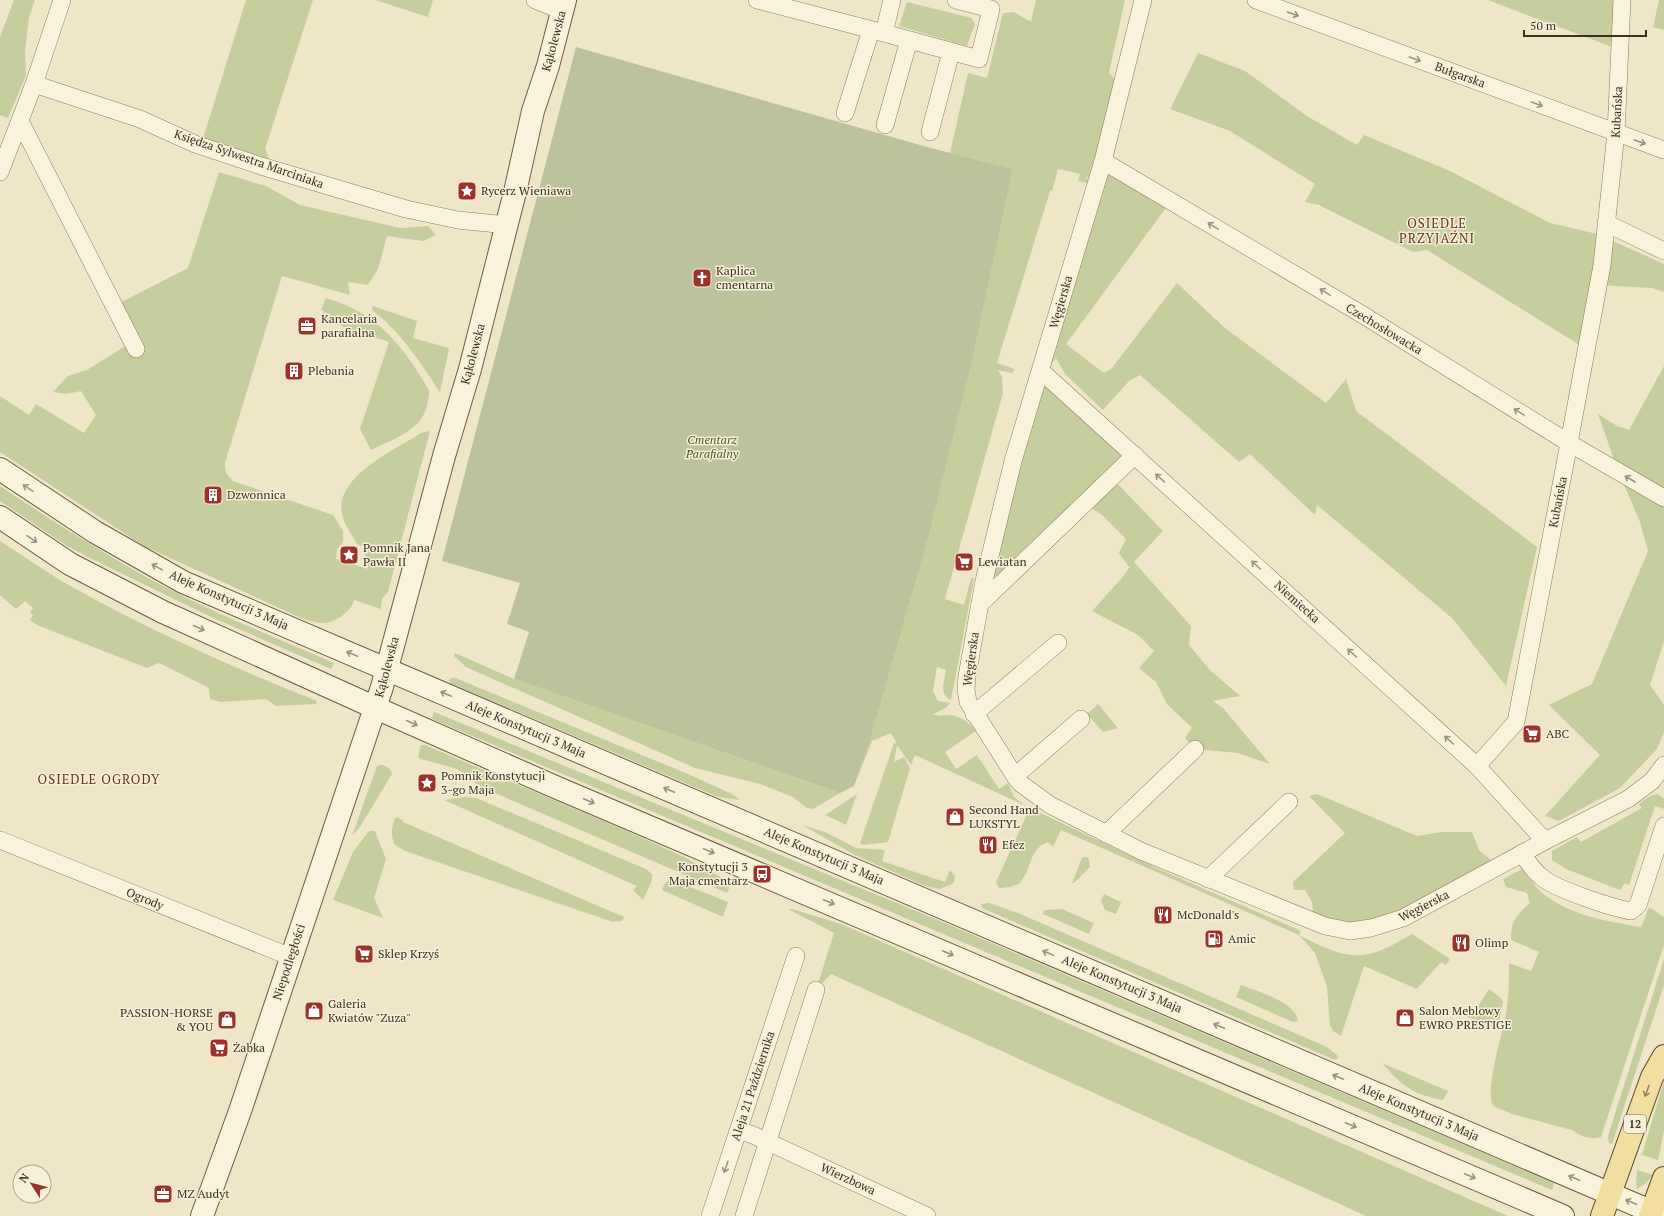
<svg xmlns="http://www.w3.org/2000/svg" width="1664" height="1216" viewBox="0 0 1664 1216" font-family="'PT Serif',serif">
  <rect width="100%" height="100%" fill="#efe6c8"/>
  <g fill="#c5ce9c">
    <polygon points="14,0 35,0 29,17 25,52 26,75 8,118 0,115 0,37"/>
    <polygon points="246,0 313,0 265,149 274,169 201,145"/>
    <polygon points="375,0 433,0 428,17"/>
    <path d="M1036 0H1125L1109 73 1117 81 1103 161 1171 201 1066 344 1104 373 1112 368 1177 283 1225 328 1326 403 1346 379 1356 411 1537 547 1506 686 1452 618 1317 505 1315 515 1250 454 1239 462 1140 375 1129 381 1103 410 1065 374 1056 358 1045 373 1135 455 1112 478 1163 531 1134 562 1191 626 1189 645 1210 670 1240 696 1213 701 1223 708 1270 764 1238 753 1195 749 1185 738 1192 728 1167 704 1156 682 1139 668 1154 651 1138 635 1092 611 1121 579 1132 564 1129 567 1119 553 1126 539 1102 515 1085 504 980 604 1096 184 1085 175 1091 184 1078 181 1080 174 1058 169 1052 191H1050L997 363 1015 369 1012 373 998 370 1002 377 1003 393 945 599 964 605 971 578 974 579 951 700C938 694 945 681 946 670L937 667 933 691 938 701 950 703 946 708 933 714C940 717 942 715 949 715 961 716 969 722 976 731L945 752 956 769 977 755 999 789 1008 783 1014 797 1026 806 915 755 911 765 897 745 894 762 904 757 910 768 888 842 863 845 860 843 894 743 897 744 891 733 872 741 854 786 870 741 930 532 973 358 1013 169 950 153 968 73 987 78 1003 13 1014 12 1031 22Z"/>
    <polygon points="1488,0 1622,0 1620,50"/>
    <polygon points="1659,0 1664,0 1664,30 1653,27"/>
    <polygon points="907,2 972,18 975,24 967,46 899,26"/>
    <polygon points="1198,53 1245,71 1307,116 1357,145 1364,135 1450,171 1550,223 1597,234 1664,264 1664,292 1652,288 1598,285 1586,349 1427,250 1413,252 1319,205 1305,202 1315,184 1230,131 1170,109"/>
    <path d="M219 172 266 186 300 205 400 228 428 226 436 235 423 241 387 236 378 269 368 285 348 282 350 295 282 276 225 463 226 473 233 481 333 515 343 531V542L337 549 336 559 368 569 364 560 367 548 357 544C352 535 344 524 342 514 335 476 395 450 421 433L430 431 388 592 382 599 381 609 354 600C352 611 335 623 323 623 316 623 308 620 301 618L144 546 0 452V396L29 415 36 404 84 433 96 415 81 391 66 394 53 392 68 376 87 370 132 342 114 306 188 268Z"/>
    <path d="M326 298C378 313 402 345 429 390 430 395 428 400 427 406 421 431 393 439 371 450L360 429 389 342 321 319 324 311 321 310Z"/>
    <path d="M373 306 417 321 413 338 449 348 440 392C420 362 401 332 372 310Z"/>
    <polygon points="1664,366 1664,641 1650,685 1664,705 1664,732 1657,749 1620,788 1559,821 1545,816 1600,755 1549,705 1592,684 1648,551 1640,522 1618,471 1598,414 1617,426 1629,430"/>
    <path d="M0 486C50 519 99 551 152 580 210 612 273 636 334 663L331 669 211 617 90 558 67 546 0 501Z"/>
    <path d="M0 541C25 557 49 574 74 588 153 632 234 668 317 701L316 704 276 706 266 699 220 702 210 699 209 688 159 663 147 668 37 625 30 620 33 615 30 613 33 608 25 601 16 609 0 595Z"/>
    <polygon points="455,653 514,679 840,793 813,809 807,808 793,797 760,784 695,768 466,667 454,656"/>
    <polygon points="453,677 688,774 732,794 740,800 718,797 450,683 449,680"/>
    <polygon points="1098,704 1118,728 1103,732 1087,714"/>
    <polygon points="434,712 933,918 1554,1183 1552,1190 432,719"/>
    <polygon points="421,745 425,745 636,835 684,857 731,883 727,893 481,787 457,769 421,759 418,757"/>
    <polygon points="383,765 389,768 392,774 360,827 352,836 377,766"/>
    <polygon points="857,794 846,825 825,815"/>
    <polygon points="1317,794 1417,836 1442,832 1472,832 1479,850 1498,866 1403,918 1350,931 1313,912 1312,902 1305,890 1294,890 1293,882 1345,833 1309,796"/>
    <path d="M1658 794 1664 799V809L1655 806 1629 885 1625 883 1620 890 1566 869 1552 860V851L1577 837 1581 842 1642 808 1639 804C1645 799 1650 795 1658 794Z"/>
    <polygon points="464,797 476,798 646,869 652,874 652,880 643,900 633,890 637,886 444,800"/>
    <path d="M1030 808 1163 871 1297 929 1301 932 1299 935C1323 947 1348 962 1376 952 1389 948 1401 940 1412 934L1450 959 1446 965 1441 962 1417 989 1364 966 1341 1036 1333 1031 1330 1025 1327 987 1315 953 1299 935 1061 830 1053 847 1048 842 1040 846 1033 855 1026 874 1019 884 1010 887 999 888 996 882Z"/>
    <path d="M396 817 403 820V822L624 917 622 921 613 922 405 851 394 844C391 835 391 826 396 817Z"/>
    <polygon points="802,825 825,832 856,848 885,850 882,861 945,882 950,870 955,876 954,883 940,889 925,886 855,855"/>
    <polygon points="369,831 375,831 386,859 374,898 383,918 333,900 353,852"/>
    <polygon points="1086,857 1089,859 1090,867 1074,883 1072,883 1082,858"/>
    <path d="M1522 869C1529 877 1535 887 1542 893 1571 916 1606 921 1641 927L1649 907 1664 917V945L1601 1137C1589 1140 1582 1137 1572 1130L1512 1114 1493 1106C1484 1086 1505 1029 1507 1006 1509 992 1509 978 1509 963L1531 971 1539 952 1511 940C1511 920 1516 916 1530 903L1527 893 1506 887 1503 879Z"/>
    <polygon points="670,879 728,902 723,917 662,890 665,883"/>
    <polygon points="1104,894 1121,902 1116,914 1105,910 1101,901"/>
    <polygon points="989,903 1018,913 1327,1047 1339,1057 1335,1060 982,908 981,904"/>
    <polygon points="788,909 792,909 841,924 1508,1216 1366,1216 831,974 816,990 834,933"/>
    <polygon points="1062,909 1094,923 1089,934 1043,914 1044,910"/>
    <polygon points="1664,959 1664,985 1612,1144 1609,1143 1608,1136"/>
    <path d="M1241 985C1256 991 1296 1002 1298 1021L1293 1022 1236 997Z"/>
    <polygon points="1489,989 1501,998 1503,1002 1498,1027 1487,1026 1466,1016 1468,1011 1473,1014"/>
    <path d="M1382 1063 1448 1091 1443 1100C1413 1095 1401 1085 1382 1063Z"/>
    <polygon points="1664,1081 1664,1131 1658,1160 1642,1155"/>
    <polygon points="1637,1170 1653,1175 1645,1184 1637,1189 1636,1181"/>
  </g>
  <polygon fill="#bcc39a" points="576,47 927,147 1013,169 973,358 930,532 870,741 854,786 840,793 514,679 529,632 507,624 520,583 442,561"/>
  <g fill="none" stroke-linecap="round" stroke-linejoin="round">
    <g stroke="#8c795d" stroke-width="18">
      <g id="street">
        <polyline points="535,0 562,11"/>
        <polyline points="757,0 884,33 892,0"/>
        <polyline points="1143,0 1103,161 1013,461 984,581 967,676 966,689 968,702 1016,778 1020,783 1050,805 1141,851 1325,926 1350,931 1371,928 1403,918 1545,841 1628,799 1652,781 1664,765"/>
        <polyline points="1256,0 1664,150"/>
        <polyline points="884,33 979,59 991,9 956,0"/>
        <polyline points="34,84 62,0"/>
        <polyline points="845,113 871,30"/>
        <polyline points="20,121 136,349"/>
        <polyline points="885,125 909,40"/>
        <polyline points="930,132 951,52"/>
        <polyline points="1103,161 1363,315 1569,443 1664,498"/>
        <polyline points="0,172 34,84 140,119 195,144 261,166 406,209 458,220 507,225"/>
        <polyline points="1606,223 1664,251"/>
        <polyline points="1041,371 1477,766 1545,841"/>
        <polyline points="980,604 1135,455"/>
        <polyline points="974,714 1058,643"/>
        <polyline points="1477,766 1516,722 1569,443 1602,265 1616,133 1622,0"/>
        <polyline points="1015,776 1081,719"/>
        <polyline points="1106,834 1195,749"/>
        <polyline points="0,840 291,957"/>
        <path d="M1522 853C1528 863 1534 872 1544 879 1559 890 1612 908 1631 911L1638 905 1664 826"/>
        <polyline points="1208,879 1289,802"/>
        <polyline points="739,1130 753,1135 927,1216"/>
        <polyline points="710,1216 796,956"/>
        <polyline points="744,1216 816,990"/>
      </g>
    </g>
    <g stroke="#6e5a40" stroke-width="24">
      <g id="secondary">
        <polyline points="0,469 95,532 183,582 1662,1216"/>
        <polyline points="0,517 70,564 163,612 376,708 553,786 1563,1216"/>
        <polyline points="202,1216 240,1111 382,687 444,456 470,369 515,192 533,111 548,66 565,0"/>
      </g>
    </g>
    <g stroke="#5a4731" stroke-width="24">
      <g id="primary">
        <polyline points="1602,1216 1652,1077 1664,1056"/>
        <polyline points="1650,1216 1664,1178"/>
      </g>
    </g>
    <use href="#street" stroke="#faf3dc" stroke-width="17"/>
    <use href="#secondary" stroke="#faf3dc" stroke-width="22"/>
    <use href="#primary" stroke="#f2dea1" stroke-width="22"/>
  </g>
  <defs><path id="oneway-shaft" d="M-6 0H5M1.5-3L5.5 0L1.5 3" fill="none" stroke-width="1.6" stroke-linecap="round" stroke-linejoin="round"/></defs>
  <g stroke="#9b927e">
    <use href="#oneway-shaft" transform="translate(1293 14) rotate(20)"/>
    <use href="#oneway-shaft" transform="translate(1415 59) rotate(20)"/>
    <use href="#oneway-shaft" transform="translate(1537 104) rotate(20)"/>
    <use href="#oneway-shaft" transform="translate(1640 142) rotate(19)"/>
    <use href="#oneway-shaft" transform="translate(1213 226) rotate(-149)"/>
    <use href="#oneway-shaft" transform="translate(1325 292) rotate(-149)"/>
    <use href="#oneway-shaft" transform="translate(1519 412) rotate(-148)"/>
    <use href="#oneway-shaft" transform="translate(1160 478) rotate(-138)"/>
    <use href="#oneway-shaft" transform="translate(1630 479) rotate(-150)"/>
    <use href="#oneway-shaft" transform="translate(28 488) rotate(-146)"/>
    <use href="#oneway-shaft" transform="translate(32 539) rotate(34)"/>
    <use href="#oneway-shaft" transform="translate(1256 565) rotate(-138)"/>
    <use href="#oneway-shaft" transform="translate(157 567) rotate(-151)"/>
    <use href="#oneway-shaft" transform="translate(199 628) rotate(24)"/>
    <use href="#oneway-shaft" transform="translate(1352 653) rotate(-138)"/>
    <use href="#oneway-shaft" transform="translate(352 654) rotate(-157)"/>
    <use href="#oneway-shaft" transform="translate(446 694) rotate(-157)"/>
    <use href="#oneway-shaft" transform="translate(412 723) rotate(24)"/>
    <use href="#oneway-shaft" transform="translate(1449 740) rotate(-138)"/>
    <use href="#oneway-shaft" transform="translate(669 790) rotate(-157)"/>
    <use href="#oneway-shaft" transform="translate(589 801) rotate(23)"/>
    <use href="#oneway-shaft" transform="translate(709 851) rotate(23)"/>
    <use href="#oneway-shaft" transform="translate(829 902) rotate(23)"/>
    <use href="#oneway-shaft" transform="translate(948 953) rotate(23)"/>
    <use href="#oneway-shaft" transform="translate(1048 953) rotate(-157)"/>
    <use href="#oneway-shaft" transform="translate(1219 1026) rotate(-157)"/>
    <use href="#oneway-shaft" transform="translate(1338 1077) rotate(-157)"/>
    <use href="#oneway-shaft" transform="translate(1351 1125) rotate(23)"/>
    <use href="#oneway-shaft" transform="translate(726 1167) rotate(109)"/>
    <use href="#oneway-shaft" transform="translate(1470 1176) rotate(23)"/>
    <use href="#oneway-shaft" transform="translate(1574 1178) rotate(-157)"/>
    <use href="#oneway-shaft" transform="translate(1631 1202) rotate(-157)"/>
  </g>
  <use stroke="#978760" href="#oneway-shaft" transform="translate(1647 1091) rotate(110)"/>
  <defs>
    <g id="sight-square" transform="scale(1)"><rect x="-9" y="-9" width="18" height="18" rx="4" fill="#9c322c" stroke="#f7f0d8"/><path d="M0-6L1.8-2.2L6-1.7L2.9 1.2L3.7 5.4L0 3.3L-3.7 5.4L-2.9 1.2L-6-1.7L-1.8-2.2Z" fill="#fff"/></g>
    <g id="church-square" transform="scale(1)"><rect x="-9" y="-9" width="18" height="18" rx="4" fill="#9c322c" stroke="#f7f0d8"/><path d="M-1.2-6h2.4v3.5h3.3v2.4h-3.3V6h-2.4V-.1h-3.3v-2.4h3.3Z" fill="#fff"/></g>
    <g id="office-square" transform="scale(1)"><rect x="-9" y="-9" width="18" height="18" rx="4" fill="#9c322c" stroke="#f7f0d8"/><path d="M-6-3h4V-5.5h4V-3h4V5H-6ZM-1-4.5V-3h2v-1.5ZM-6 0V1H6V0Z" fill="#fff"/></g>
    <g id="building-square" transform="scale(1)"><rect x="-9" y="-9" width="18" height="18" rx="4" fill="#9c322c" stroke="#f7f0d8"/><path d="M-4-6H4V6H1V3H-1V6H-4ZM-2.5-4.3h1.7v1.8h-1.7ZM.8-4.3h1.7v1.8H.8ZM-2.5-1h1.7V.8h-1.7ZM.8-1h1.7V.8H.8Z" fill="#fff"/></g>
    <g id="supermarket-square" transform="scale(1)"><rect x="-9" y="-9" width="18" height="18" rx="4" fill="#9c322c" stroke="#f7f0d8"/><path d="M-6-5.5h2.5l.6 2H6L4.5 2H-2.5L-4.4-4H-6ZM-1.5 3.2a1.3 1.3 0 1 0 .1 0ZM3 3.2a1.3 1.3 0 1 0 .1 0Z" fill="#fff"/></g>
    <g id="shop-square" transform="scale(1)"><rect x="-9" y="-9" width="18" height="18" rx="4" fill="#9c322c" stroke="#f7f0d8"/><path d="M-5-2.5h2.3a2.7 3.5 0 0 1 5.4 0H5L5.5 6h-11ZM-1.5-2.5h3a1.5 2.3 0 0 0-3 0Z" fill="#fff"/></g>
    <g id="restaurant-square" transform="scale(1)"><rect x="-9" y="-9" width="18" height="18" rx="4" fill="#9c322c" stroke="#f7f0d8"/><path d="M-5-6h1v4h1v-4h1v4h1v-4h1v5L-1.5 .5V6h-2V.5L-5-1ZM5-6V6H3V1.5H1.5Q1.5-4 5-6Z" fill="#fff"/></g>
    <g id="bus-square" transform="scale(1)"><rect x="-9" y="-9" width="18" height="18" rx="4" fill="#9c322c" stroke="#f7f0d8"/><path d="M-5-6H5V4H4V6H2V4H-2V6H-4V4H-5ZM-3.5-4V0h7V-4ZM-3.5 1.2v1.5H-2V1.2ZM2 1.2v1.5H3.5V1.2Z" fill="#fff"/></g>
    <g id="fuel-square" transform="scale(1)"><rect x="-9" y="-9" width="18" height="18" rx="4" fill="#9c322c" stroke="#f7f0d8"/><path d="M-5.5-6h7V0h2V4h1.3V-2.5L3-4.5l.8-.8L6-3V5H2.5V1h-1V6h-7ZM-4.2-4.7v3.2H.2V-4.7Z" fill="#fff"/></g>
  </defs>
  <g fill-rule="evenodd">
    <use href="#sight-square" x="467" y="191"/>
    <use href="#church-square" x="702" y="278"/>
    <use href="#office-square" x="307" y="326"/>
    <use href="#building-square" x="294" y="371"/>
    <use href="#building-square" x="213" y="495"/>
    <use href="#sight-square" x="349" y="555"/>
    <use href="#supermarket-square" x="964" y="562"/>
    <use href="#supermarket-square" x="1532" y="734"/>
    <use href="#sight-square" x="427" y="783"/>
    <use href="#shop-square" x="955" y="817"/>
    <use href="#restaurant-square" x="988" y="845"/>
    <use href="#bus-square" x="762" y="874"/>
    <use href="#restaurant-square" x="1163" y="915"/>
    <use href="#fuel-square" x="1214" y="939"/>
    <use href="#restaurant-square" x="1461" y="943"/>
    <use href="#supermarket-square" x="364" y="954"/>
    <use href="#shop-square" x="314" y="1011"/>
    <use href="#shop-square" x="1405" y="1018"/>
    <use href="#shop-square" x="227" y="1020"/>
    <use href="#supermarket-square" x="219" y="1048"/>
    <use href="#office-square" x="163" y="1194"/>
  </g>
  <g text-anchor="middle" stroke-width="3" stroke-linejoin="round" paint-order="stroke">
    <rect fill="#f7f0d8" stroke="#746a57" stroke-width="1" x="1624" y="1115" width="22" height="18" rx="3"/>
    <g font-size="11" font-weight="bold" fill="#3c3020">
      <text x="1635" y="1128">12</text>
    </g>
    <g font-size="12" fill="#3c3020" stroke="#f7f0d8">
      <text transform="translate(554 41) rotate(-75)" y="4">Kąkolewska</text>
      <text transform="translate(1460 75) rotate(20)" y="4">Bułgarska</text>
      <text transform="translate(1617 112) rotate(-87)" y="4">Kubańska</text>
      <text transform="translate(249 159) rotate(19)" y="4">Księdza Sylwestra Marciniaka</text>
      <text transform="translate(1061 302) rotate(-74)" y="4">Węgierska</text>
      <text transform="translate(1384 329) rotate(31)" y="4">Czechosłowacka</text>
      <text transform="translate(473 354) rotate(-75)" y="4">Kąkolewska</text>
      <text transform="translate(1558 502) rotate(-79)" y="4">Kubańska</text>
      <text transform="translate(229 600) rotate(24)" y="4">Aleje Konstytucji 3 Maja</text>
      <text transform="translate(1297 602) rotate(42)" y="4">Niemiecka</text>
      <text transform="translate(971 659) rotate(-82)" y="4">Węgierska</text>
      <text transform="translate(387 667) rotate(-75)" y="4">Kąkolewska</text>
      <text transform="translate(526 729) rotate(23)" y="4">Aleje Konstytucji 3 Maja</text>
      <text transform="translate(824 856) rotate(23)" y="4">Aleje Konstytucji 3 Maja</text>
      <text transform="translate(145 899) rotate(22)" y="4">Ogrody</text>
      <text transform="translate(1424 906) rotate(-27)" y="4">Węgierska</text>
      <text transform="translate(289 962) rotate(-72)" y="4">Niepodległości</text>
      <text transform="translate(1122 984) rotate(23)" y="4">Aleje Konstytucji 3 Maja</text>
      <text transform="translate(753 1086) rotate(-72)" y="4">Aleja 21 Października</text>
      <text transform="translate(1419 1112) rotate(23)" y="4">Aleje Konstytucji 3 Maja</text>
      <text transform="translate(848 1179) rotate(25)" y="4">Wierzbowa</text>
    </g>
    <g font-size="12" fill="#3c3020" stroke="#f7f0d8" text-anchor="start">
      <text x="481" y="195">Rycerz Wieniawa</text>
      <text x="716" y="275">Kaplica<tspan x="716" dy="14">cmentarna</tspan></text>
      <text x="321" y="323">Kancelaria<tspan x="321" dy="14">parafialna</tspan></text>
      <text x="308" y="375">Plebania</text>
      <text x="227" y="499">Dzwonnica</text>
      <text x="363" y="552">Pomnik Jana<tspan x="363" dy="14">Pawła II</tspan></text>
      <text x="978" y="566">Lewiatan</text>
      <text x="1546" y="738">ABC</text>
      <text x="441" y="780">Pomnik Konstytucji<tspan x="441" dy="14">3-go Maja</tspan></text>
      <text x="969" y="814">Second Hand<tspan x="969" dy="14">LUKSTYL</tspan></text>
      <text x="1002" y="849">Efez</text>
      <text x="748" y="871" text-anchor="end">Konstytucji 3<tspan x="748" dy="14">Maja cmentarz</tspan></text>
      <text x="1177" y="919">McDonald's</text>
      <text x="1228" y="943">Amic</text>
      <text x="1475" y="947">Olimp</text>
      <text x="378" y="958">Sklep Krzyś</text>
      <text x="328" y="1008">Galeria<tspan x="328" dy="14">Kwiatów "Zuza"</tspan></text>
      <text x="1419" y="1015">Salon Meblowy<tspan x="1419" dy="14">EWRO PRESTIGE</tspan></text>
      <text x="213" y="1017" text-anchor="end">PASSION-HORSE<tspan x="213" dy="14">&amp; YOU</tspan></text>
      <text x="233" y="1052">Żabka</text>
      <text x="177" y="1198">MZ Audyt</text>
    </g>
    <g font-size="12" font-style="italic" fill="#495927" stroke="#f7f0d8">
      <text x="712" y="444">Cmentarz<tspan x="712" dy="14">Parafialny</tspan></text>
    </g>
    <g font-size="13" letter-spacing="1" fill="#6a331f" stroke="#f7f0d8">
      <text x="1437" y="228">OSIEDLE<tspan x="1437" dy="15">PRZYJAŹNI</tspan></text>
      <text x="99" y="784">OSIEDLE OGRODY</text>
    </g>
  </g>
  <g transform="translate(32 1184) rotate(306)"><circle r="19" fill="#f7f0d8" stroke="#aca38e"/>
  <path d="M0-3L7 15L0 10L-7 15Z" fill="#9c322c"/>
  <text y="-6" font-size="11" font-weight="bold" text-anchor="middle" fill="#3c3020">N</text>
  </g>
  <path d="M1524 30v6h122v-6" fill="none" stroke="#3c3020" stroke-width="2"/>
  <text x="1530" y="30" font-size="12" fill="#3c3020" stroke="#f7f0d8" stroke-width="3" paint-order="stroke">50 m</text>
</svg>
